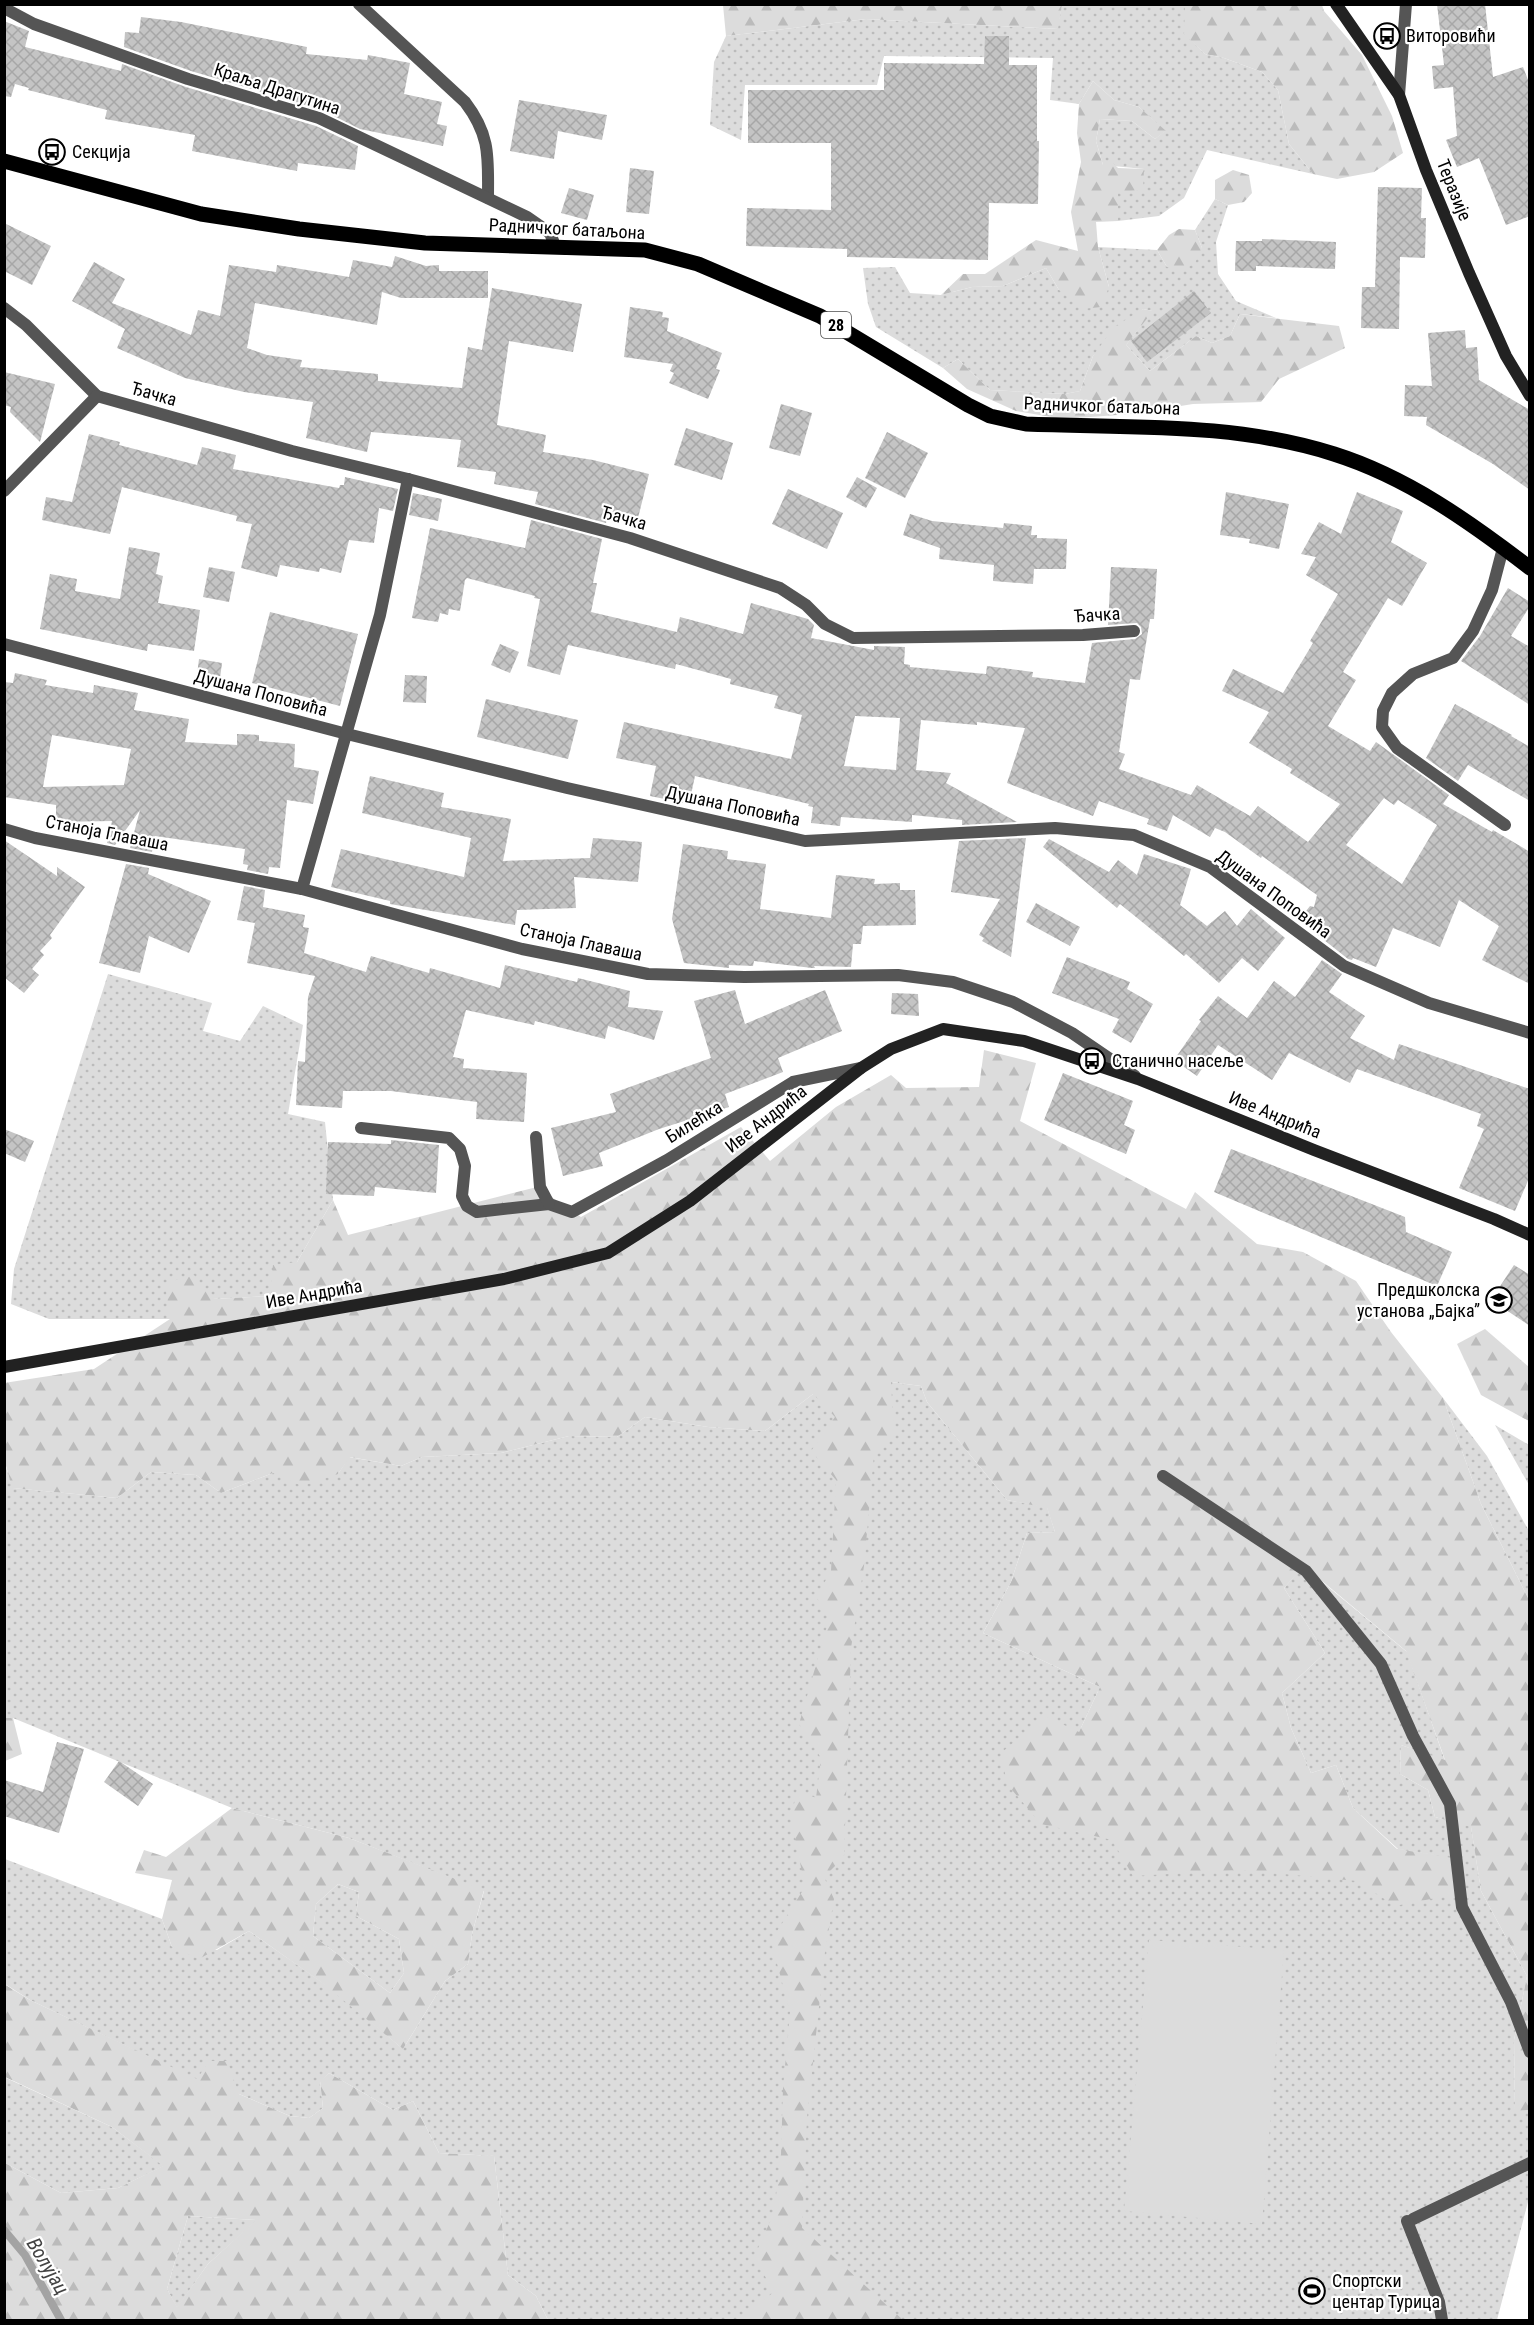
<svg xmlns="http://www.w3.org/2000/svg" width="1534" height="2325" viewBox="0 0 1534 2325" font-family="'Roboto Condensed',sans-serif">
  <defs>
    <pattern id="grass-dots" width="8" height="8" patternUnits="userSpaceOnUse" patternTransform="scale(1.5)"><rect width="8" height="8" fill="#dcdcdc"/><path d="M2 2h.1M6 6h.1" fill="none" stroke="#bbb" stroke-width="1.8" stroke-linecap="round"/></pattern>
    <pattern id="forest-firs" width="22" height="20" patternUnits="userSpaceOnUse" patternTransform="scale(1.5)"><rect width="22" height="20" fill="#dcdcdc"/><path d="M5 1l3.5 6h-7zM16 11l3.5 6h-7z" fill="#bbb"/></pattern>
    <pattern id="building-cross-hatch" width="8" height="8" patternUnits="userSpaceOnUse" patternTransform="scale(1.5)"><rect width="8" height="8" fill="#c4c4c4"/><path d="M0 0l8 8M0 8l8-8" fill="none" stroke="#a7a7a7"/></pattern>
  </defs>
  <rect width="100%" height="100%" fill="#fff"/>
  <g fill="url(#grass-dots)">
    <polygon points="1062,5 1185,5 1185,34 1205,54 1224,58 1262,72 1278,90 1289,144 1313,174 1207,150 1184,198 1159,216 1118,221 1118,191 1144,169 1103,165 1096,141 1100,119 1132,121 1155,139 1165,131 1139,107 1114,100 1093,81 1079,104 1050,100 1053,58 884,56 877,85 745,85 741,140 710,125 714,62 726,36 866,19 1057,29"/>
    <polygon points="1215,199 1228,205 1216,242 1218,274 1236,301 1276,318 1240,314 1230,336 1212,343 1196,336 1150,371 1126,345 1152,311 1143,309 1093,356 1080,391 1065,394 990,390 958,359 943,368 876,327 868,304 863,268 895,267 910,293 941,295 972,287 1003,286 1046,268 1059,290 1109,287 1098,247 1157,250 1167,267 1202,248 1195,230"/>
    <polygon points="108,974 212,1003 203,1031 240,1041 263,1006 303,1025 288,1114 325,1122 333,1200 297,1262 270,1296 213,1299 170,1319 49,1319 11,1304 14,1269"/>
    <polygon points="891,1382 921,1386 927,1402 1007,1500 1047,1507 1055,1532 1027,1533 1011,1582 983,1633 1100,1687 1079,1732 1033,1789 1452,1858 1398,1849 1353,1808 1336,1765 1311,1773 1291,1728 1282,1693 1325,1653 1284,1588 1303,1566 1407,1652 1445,1761 1401,1745 1400,1774 1428,1790 1435,1817 1471,1826 1481,1891 1527,1976 1514,2040 1515,2110 1529,2110 1529,2198 1497,2320 548,2320 536,2296 508,2275 494,2156 439,2153 413,2101 393,2110 329,2073 320,2082 323,2108 309,2118 290,2116 239,2094 197,2080 30,2000 5,1984 5,1859 162,1919 172,1947 217,1950 249,1931 333,1990 403,2049 445,1981 468,1964 472,1934 484,1891 349,1838 232,1808 13,1718 5,1718 4,1462 13,1488 117,1498 151,1472 196,1475 221,1493 273,1473 338,1474 349,1457 401,1466 422,1457 501,1453 569,1436 617,1437 645,1417 708,1427 765,1431 813,1394"/>
    <polygon points="1443,1398 1487,1456 1529,1531 1529,1600 1481,1504"/>
    <polygon points="1495,1425 1529,1445 1529,1485"/>
    <polygon points="338,1884 359,1892 356,1916 399,1939 404,1973 390,1993 313,1936 316,1904"/>
    <polygon points="4,2077 112,2127 164,2166 118,2188 61,2193 5,2163"/>
    <polygon points="188,2216 257,2220 208,2264 177,2308 167,2289"/>
  </g>
  <g fill="url(#forest-firs)" fill-rule="evenodd">
    <polygon points="1185,4 1322,5 1324,11 1362,55 1392,116 1403,153 1374,172 1337,179 1313,174 1289,144 1278,90 1262,72 1224,58 1205,54 1184,34"/>
    <polygon points="723,5 723,4 1062,5 1058,29 866,19 726,36"/>
    <polygon points="1093,81 1114,100 1139,107 1166,131 1155,139 1132,121 1100,119 1096,141 1103,165 1110,160 1118,168 1144,169 1143,190 1118,192 1118,221 1096,222 1098,247 1109,287 1101,307 1082,309 1059,290 1046,268 1003,286 972,287 941,295 963,274 985,274 1036,240 1078,251 1071,212 1081,162 1077,133 1079,104"/>
    <polygon points="1233,170 1249,175 1252,193 1244,202 1228,205 1215,199 1215,180"/>
    <polygon points="1179,229 1195,230 1202,248 1195,263 1181,271 1167,267 1157,250 1169,235"/>
    <polygon points="1143,309 1153,311 1126,345 1150,371 1196,336 1212,343 1230,336 1240,314 1339,326 1345,348 1279,379 1261,402 1193,404 1131,414 1063,419 1016,411 967,389 943,368 958,359 990,390 1065,394 1080,391 1093,356 1114,327"/>
    <polygon points="984,1050 1036,1063 1020,1121 1186,1209 1195,1192 1257,1244 1303,1252 1356,1281 1391,1332 1443,1398 1481,1504 1529,1600 1529,2110 1515,2111 1514,2040 1527,1976 1481,1891 1471,1827 1435,1817 1428,1790 1400,1774 1401,1745 1445,1760 1406,1651 1304,1566 1284,1588 1325,1653 1282,1693 1291,1728 1311,1773 1336,1765 1353,1808 1397,1849 1452,1858 1461,1893 1395,1906 1357,1881 1241,1870 1133,1876 1112,1840 1041,1824 1007,1784 1001,1753 1045,1716 1079,1732 1100,1687 983,1633 1011,1582 1027,1533 1055,1532 1047,1508 1007,1500 927,1402 921,1386 891,1382 894,1437 874,1454 864,1566 851,1648 844,1857 824,1877 834,1899 825,1952 807,2117 802,2228 903,2320 744,2320 742,2316 774,2292 754,2257 774,2213 781,2154 783,2088 790,2012 771,1941 805,1887 791,1818 797,1790 816,1798 821,1758 799,1724 830,1616 816,1597 831,1571 836,1480 811,1451 835,1417 813,1394 765,1431 708,1427 645,1417 617,1437 569,1436 501,1453 422,1457 401,1466 350,1457 338,1474 302,1486 273,1473 221,1493 196,1475 151,1472 117,1498 12,1488 5,1462 4,1383 94,1369 170,1319 165,1283 194,1275 213,1299 270,1296 273,1265 297,1262 333,1200 348,1235 537,1187 581,1217 741,1127 770,1161 836,1107 891,1075 906,1088 979,1087"/>
    <polygon points="1485,1329 1529,1367 1529,1421 1481,1395 1457,1344"/>
    <polygon points="5,1718 13,1718 22,1754 5,1761"/>
    <path d="M232 1808 349 1838 484 1890 472 1934 468 1964 445 1981 403 2049 321 1982 249 1931 199 1959 172 1947 162 1919 172 1880 135 1873 144 1850 166 1857ZM338 1884 359 1892 356 1916 399 1939 404 1973 390 1993 313 1936 316 1904Z"/>
    <path d="M4 1984 30 2000 197 2079 209 2061H227L239 2094 290 2116 309 2118 323 2108 320 2081 329 2073 393 2110 413 2101 439 2153 494 2156 508 2275 536 2296 548 2320H5V2163L61 2193 118 2188 163 2166 112 2127 5 2077ZM188 2216 256 2220 208 2264 177 2307 167 2289Z"/>
  </g>
  <polygon fill="#dcdcdc" points="1149,1940 1284,1950 1262,2224 1124,2211"/>
  <g fill="none" stroke-linecap="round" stroke-linejoin="round">
    <polyline stroke="#a3a3a3" stroke-width="8" points="4,2230 25,2255 61,2320"/>
  </g>
  <g fill="url(#building-cross-hatch)" fill-rule="evenodd">
    <polygon points="1437,4 1485,4 1493,77 1523,67 1530,85 1530,216 1506,225 1479,158 1457,167 1446,140 1457,136 1453,87 1434,89 1432,66 1444,65"/>
    <polygon points="141,17 181,22 307,47 306,54 367,60 368,55 410,63 404,94 442,102 437,124 447,126 443,146 360,129 322,110 191,71 124,47 125,32 139,33"/>
    <polygon points="4,21 29,31 25,47 121,71 122,64 186,87 316,126 358,146 355,170 298,163 297,171 192,151 195,135 105,119 107,110 28,90 29,88 15,84 11,97 4,96"/>
    <polygon points="985,36 1009,36 1009,65 1037,65 1037,141 1039,141 1038,204 989,203 988,260 847,257 847,249 746,246 747,208 831,210 831,143 748,143 748,90 884,90 884,63 984,64"/>
    <polygon points="519,100 607,115 602,140 558,131 554,159 510,151"/>
    <polygon points="630,168 654,171 649,214 626,212"/>
    <polygon points="1378,187 1422,188 1421,218 1426,218 1425,258 1400,257 1399,329 1361,328 1362,287 1375,287"/>
    <polygon points="569,188 594,195 587,220 561,213"/>
    <polygon points="4,223 51,246 32,285 4,271"/>
    <polygon points="1262,239 1336,242 1335,269 1256,266 1256,271 1235,271 1236,241 1262,241"/>
    <polygon points="395,256 426,266 439,265 439,271 488,271 488,298 401,298 382,292 377,325 255,303 247,348 267,355 302,360 300,367 378,374 378,381 462,388 468,347 482,350 492,288 582,304 573,352 509,341 497,425 546,435 543,452 593,460 649,474 638,518 609,511 606,523 535,504 538,492 494,484 496,472 457,467 461,440 371,432 367,452 306,438 313,402 244,392 185,378 117,348 125,329 72,301 94,262 125,279 112,303 191,335 198,310 220,316 229,265 276,272 277,265 349,277 353,260 392,267"/>
    <polygon points="1194,291 1211,313 1147,362 1131,341"/>
    <polygon points="630,307 663,312 662,317 669,318 667,331 722,353 716,369 720,370 708,399 669,383 674,373 670,371 673,364 624,357"/>
    <polygon points="1465,330 1466,348 1477,347 1479,380 1530,410 1530,490 1493,464 1426,425 1427,417 1404,416 1405,385 1432,386 1428,333"/>
    <polygon points="4,372 55,384 40,442 10,412 11,407 4,405"/>
    <polygon points="781,404 812,413 800,456 769,448"/>
    <polygon points="686,428 733,443 722,480 674,465"/>
    <polygon points="887,432 928,453 905,498 865,478"/>
    <polygon points="89,434 120,442 119,445 197,465 202,447 236,455 233,469 339,488 340,485 344,485 345,477 398,489 393,511 379,508 374,543 349,540 341,573 320,568 319,572 280,565 277,577 241,568 252,524 236,521 237,516 122,487 110,534 42,520 46,497 72,502"/>
    <polygon points="857,477 877,488 866,508 846,497"/>
    <polygon points="788,489 843,513 827,549 772,524"/>
    <polygon points="1226,492 1289,504 1279,549 1249,543 1250,539 1220,535"/>
    <path d="M1357 492 1403 511 1391 542 1427 563 1402 606 1388 598 1343 672 1356 680 1328 726 1370 751 1376 742 1449 795 1443 804 1492 832 1493 830 1530 852V984L1482 960 1499 926 1459 900 1440 947 1393 928 1376 967 1353 958 1352 960 1348 959 1299 920 1310 906 1314 907 1317 895 1262 856 1261 858 1225 832 1215 828 1210 837 1173 815 1167 831 1147 824 1149 819 1099 801 1093 816 1007 783 1025 728 977 722V725L921 720 916 770 951 773 946 783 1017 822 962 825V820L912 815V822L841 817 840 826 811 823 813 807 808 806 809 804 695 776 689 804 650 796 656 766 616 758 624 722 791 759 802 715 774 708 778 696 730 684 731 679 676 664 675 669 568 645 560 675 527 666 540 599 534 598 535 596 467 578 465 580 460 611 449 609 448 615 440 613 438 622 412 618 430 528 525 548 531 520 602 539 593 583H597L591 612 677 632 680 617 743 634 751 603 808 619 814 625 811 638 874 650V646L905 647 904 664 910 665V667L986 674 987 666 1033 672 1032 677 1085 683 1092 643 1135 639 1142 634 1141 627 1137 623 1108 625 1111 567 1157 569 1154 619H1150L1140 680 1130 679 1119 752 1125 754 1119 769 1191 795 1197 785 1250 816 1258 806 1308 842 1340 804 1290 773 1292 769 1249 743 1269 712 1222 691 1233 669 1283 693 1313 643 1310 641 1338 594 1306 575 1316 557 1301 554 1319 522 1341 534ZM855 716 900 718 896 770 844 766ZM1384 798 1394 805 1398 800 1437 825 1402 884 1346 845Z"/>
    <polygon points="413,493 442,499 438,521 409,515"/>
    <polygon points="910,514 932,521 1003,528 1004,523 1032,526 1031,535 1037,535 1037,538 1067,539 1066,569 1034,569 1033,584 993,581 994,565 939,559 940,548 903,535"/>
    <polygon points="129,547 160,553 156,574 163,576 158,603 200,610 194,651 148,644 147,651 40,629 50,574 77,579 75,591 120,599"/>
    <polygon points="209,567 235,572 229,602 203,597"/>
    <polygon points="1508,588 1530,602 1530,606 1511,636 1530,647 1530,705 1461,661 1480,636"/>
    <polygon points="270,612 358,634 340,706 252,683"/>
    <polygon points="500,644 519,652 510,673 491,665"/>
    <polygon points="199,659 222,663 219,686 196,683"/>
    <path d="M15 673 47 680 45 685 93 693 94 685 138 693 134 710 189 719 185 742 237 745V734L259 735V741L295 744 294 767 319 771 313 804 287 800 280 868 269 867 268 874 247 870 248 865 243 864 245 849 155 836 152 852 130 848 140 810 115 845 107 843 112 821 56 822V805L4 797V682L13 683ZM52 735 131 749 124 785 43 787Z"/>
    <polygon points="405,675 427,676 426,703 403,702"/>
    <polygon points="486,699 578,720 568,759 477,737"/>
    <polygon points="1455,704 1512,735 1511,736 1530,747 1530,801 1468,765 1458,781 1426,758"/>
    <polygon points="370,776 444,793 441,807 511,819 503,861 590,858 593,838 642,842 638,882 574,877 576,908 517,910 515,925 390,904 390,901 331,887 341,849 464,877 471,838 362,813"/>
    <polygon points="1026,838 1023,860 1011,957 982,941 984,938 979,935 1000,899 951,892 959,841"/>
    <polygon points="1049,839 1109,872 1118,860 1137,875 1144,854 1191,869 1180,905 1207,926 1225,911 1237,926 1251,909 1285,938 1258,971 1242,958 1219,983 1186,954 1184,956 1120,904 1117,908 1043,847"/>
    <polygon points="4,840 57,876 57,867 85,887 50,935 52,938 40,951 44,955 32,969 39,975 24,993 4,977"/>
    <polygon points="683,844 728,851 727,859 766,864 760,909 831,918 836,875 875,879 874,884 900,883 900,890 915,890 916,925 863,926 861,944 853,944 851,967 814,966 815,968 812,968 754,961 753,966 729,965 729,968 684,963 672,919"/>
    <polygon points="126,864 149,868 148,874 211,901 189,953 149,936 140,973 99,963"/>
    <polygon points="244,886 265,890 263,907 305,915 303,927 309,928 304,953 366,972 371,956 429,973 430,968 500,988 505,965 577,982 578,978 630,991 628,1007 663,1011 654,1040 608,1026 605,1039 535,1021 534,1025 466,1010 453,1057 464,1059 463,1068 527,1073 524,1122 476,1119 477,1102 391,1091 343,1091 342,1108 296,1105 298,1061 305,1062 308,997 315,976 247,963 255,923 237,920"/>
    <polygon points="1036,903 1080,927 1070,946 1026,922"/>
    <polygon points="1067,957 1130,982 1127,989 1153,1004 1131,1043 1112,1032 1119,1019 1052,993"/>
    <polygon points="1322,960 1342,974 1329,992 1365,1016 1350,1038 1394,1060 1399,1044 1530,1089 1530,1176 1515,1211 1459,1188 1484,1129 1477,1126 1481,1114 1357,1069 1350,1083 1289,1053 1272,1080 1218,1045 1197,1076 1174,1060 1201,1021 1199,1020 1218,996 1247,1018 1274,981 1295,997"/>
    <polygon points="735,990 745,1024 825,990 842,1031 778,1058 783,1072 725,1094 729,1107 659,1129 599,1153 603,1166 563,1176 551,1128 616,1112 610,1094 711,1058 694,1001"/>
    <polygon points="892,993 918,994 919,1016 891,1014"/>
    <polygon points="1063,1073 1133,1101 1124,1125 1135,1130 1126,1154 1044,1120"/>
    <polygon points="4,1129 34,1141 25,1162 4,1153"/>
    <polygon points="391,1140 439,1145 436,1193 375,1187 374,1196 326,1194 328,1142 391,1144"/>
    <polygon points="1231,1149 1405,1217 1406,1232 1452,1252 1437,1286 1214,1192"/>
    <polygon points="1514,1265 1530,1275 1530,1326 1491,1300"/>
    <polygon points="57,1742 84,1749 59,1833 4,1816 4,1780 43,1792"/>
    <polygon points="119,1761 153,1784 138,1806 104,1782"/>
  </g>
  <g fill="none" stroke-linecap="round" stroke-linejoin="round">
    <g stroke="#555" stroke-width="12">
      <path d="M359 4 465 102C491 136 488 158 488 198"/>
      <polyline points="4,8 34,24 188,79 319,118 527,217 550,233 555,246"/>
      <polyline points="1399,95 1406,4"/>
      <polyline points="4,308 26,325 97,396 292,451 408,479 630,538 780,588 806,605 825,624 853,638 1083,635 1134,631"/>
      <polyline points="4,491 97,396"/>
      <polyline points="1503,548 1492,590 1473,631 1453,658 1413,674 1392,693 1383,711 1382,727 1397,748 1505,825"/>
      <polyline points="4,644 347,734 567,788 805,841 1055,828 1134,835 1210,867 1344,966 1429,1003 1530,1033"/>
      <polyline points="4,829 35,838 302,889 522,949 648,974 744,977 898,975 953,982 1013,1002 1072,1033 1135,1076"/>
      <polyline points="302,889 380,615 408,479"/>
      <polyline points="361,1128 449,1138 460,1149 465,1166 462,1196 467,1206 477,1212 549,1204 572,1212 667,1160 793,1082 861,1068"/>
      <polyline points="536,1137 540,1187 549,1204"/>
      <polyline points="1163,1476 1306,1571 1381,1664 1413,1736 1450,1804 1462,1907 1511,2002 1530,2052"/>
      <polyline points="1413,2219 1530,2163"/>
      <polyline points="1407,2221 1439,2302 1442,2320"/>
    </g>
    <g stroke="#222" stroke-width="12">
      <polyline points="1336,4 1399,95 1426,170 1469,273 1506,356 1530,396"/>
      <polyline points="4,1367 504,1279 608,1253 690,1201 861,1068 891,1049 943,1029 1024,1041 1138,1079 1314,1150 1494,1219 1530,1235"/>
    </g>
    <path stroke="#000" stroke-width="15" d="M4 161 201 214 299 229 425 243 645 250 698 264 820 316 968 405 990 416 1026 424C1129 428 1234 422 1334 454 1407 477 1470 522 1530 568"/>
  </g>
  <defs>
    <g id="bus-ring" transform="scale(1.35)"><circle r="9.5" fill="#fff" stroke="#000" stroke-width="1.5"/><path d="M-5-6H5V4H4V6H2V4H-2V6H-4V4H-5ZM-3.5-4V0h7V-4ZM-3.5 1.2v1.5H-2V1.2ZM2 1.2v1.5H3.5V1.2Z" fill="#000"/></g>
    <g id="school-ring" transform="scale(1.35)"><circle r="9.5" fill="#fff" stroke="#000" stroke-width="1.5"/><path d="M0-5L7-2L0 1L-7-2ZM-4 1L0 2.5L4 1V4Q0 6-4 4Z" fill="#000"/></g>
    <g id="stadium-ring" transform="scale(1.35)"><circle r="9.5" fill="#fff" stroke="#000" stroke-width="1.5"/><path d="M0-5a6.5 5 0 1 0 0 10a6.5 5 0 1 0 0-10ZM-3.5-1.8h7v3.6h-7Z" fill="#000"/></g>
  </defs>
  <g fill-rule="evenodd">
    <use href="#bus-ring" x="1387" y="36"/>
    <use href="#bus-ring" x="52" y="152"/>
    <use href="#bus-ring" x="1092" y="1061"/>
    <use href="#school-ring" x="1499" y="1300"/>
    <use href="#stadium-ring" x="1312" y="2291"/>
  </g>
  <g text-anchor="middle" stroke-width="4.5" stroke-linejoin="round" paint-order="stroke">
    <rect fill="#fff" stroke="#4c4c4c" stroke-width="1.5" x="821" y="312" width="30" height="26" rx="4.5"/>
    <g font-size="16" font-weight="bold" fill="#000">
      <text x="836" y="331">28</text>
    </g>
    <g font-size="18" fill="#000" stroke="#fff" text-anchor="start">
      <text x="1406" y="42">Виторовићи</text>
      <text x="72" y="158">Секција</text>
      <text x="1112" y="1067">Станично насеље</text>
      <text x="1480" y="1296" text-anchor="end">Предшколска<tspan x="1480" dy="21">установа „Бајка”</tspan></text>
      <text x="1332" y="2287">Спортски<tspan x="1332" dy="21">центар Турица</tspan></text>
    </g>
    <g font-size="18" fill="#000" stroke="#fff">
      <text transform="translate(277 89) rotate(18)" y="6">Краља Драгутина</text>
      <text transform="translate(1454 190) rotate(68)" y="6">Теразије</text>
      <text transform="translate(567 229) rotate(3)" y="6">Радничког батаљона</text>
      <text transform="translate(154 394) rotate(16)" y="6">Ђачка</text>
      <text transform="translate(1102 406) rotate(2)" y="6">Радничког батаљона</text>
      <text transform="translate(624 518) rotate(16)" y="6">Ђачка</text>
      <text transform="translate(1097 615) rotate(-4)" y="6">Ђачка</text>
      <text transform="translate(261 693) rotate(15)" y="6">Душана Поповића</text>
      <text transform="translate(733 806) rotate(12)" y="6">Душана Поповића</text>
      <text transform="translate(107 833) rotate(11)" y="6">Станоја Главаша</text>
      <text transform="translate(1274 894) rotate(36)" y="6">Душана Поповића</text>
      <text transform="translate(581 942) rotate(12)" y="6">Станоја Главаша</text>
      <text transform="translate(1275 1115) rotate(22)" y="6">Иве Андрића</text>
      <text transform="translate(766 1119) rotate(-38)" y="6">Иве Андрића</text>
      <text transform="translate(694 1122) rotate(-32)" y="6">Билећка</text>
      <text transform="translate(314 1294) rotate(-10)" y="6">Иве Андрића</text>
    </g>
    <g font-size="20" font-style="italic" fill="#444" stroke="#fff">
      <text transform="translate(48 2266) rotate(59)" y="7">Волујац</text>
    </g>
  </g>
  <rect width="1534" height="2325" fill="none" stroke="#000000" stroke-width="12"/>
</svg>
